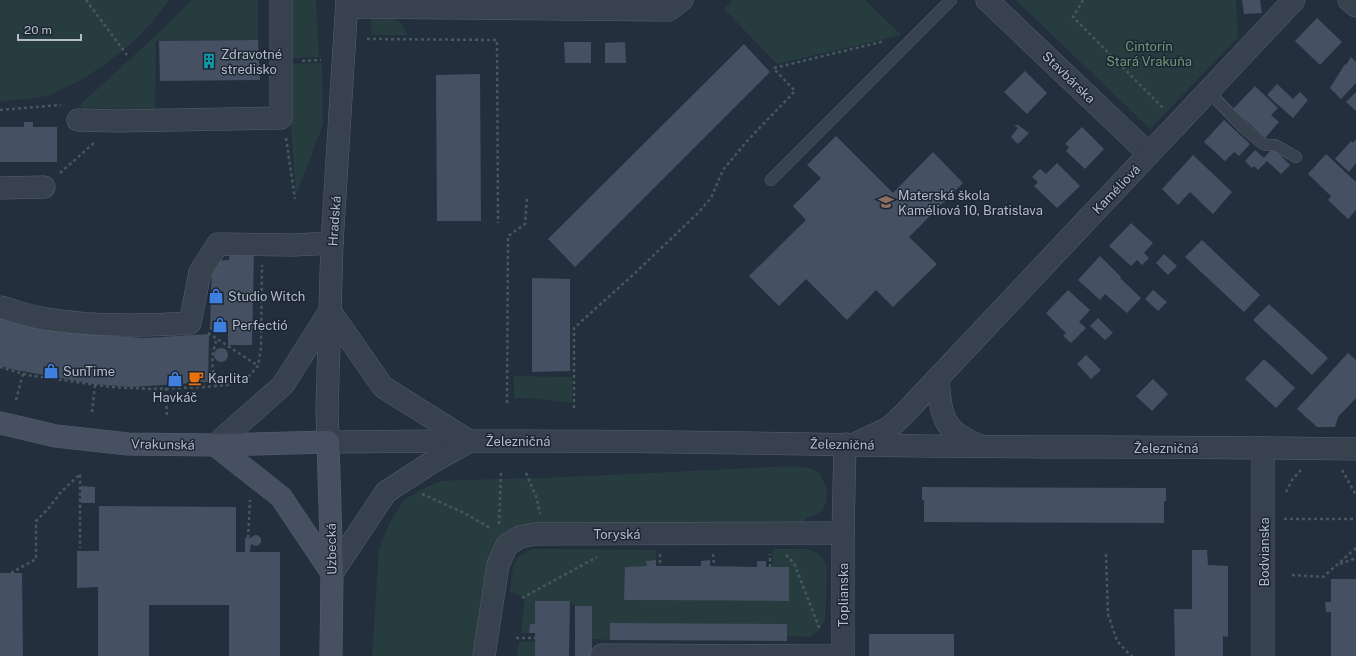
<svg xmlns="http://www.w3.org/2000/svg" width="1356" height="656" viewBox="0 0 1356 656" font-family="'Public Sans',sans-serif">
  <rect width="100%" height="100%" fill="#242f3e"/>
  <g fill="#263c3f">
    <polygon points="0,0 169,0 152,22 134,41 104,65 79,81 48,96 0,102"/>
    <polygon points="192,0 258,0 258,40 156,41 155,109 82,108 80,106 83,102 166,26"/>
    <polygon points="291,0 316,0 319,57 292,58"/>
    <polygon points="733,0 865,0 901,35 777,64 724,9"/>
    <polygon points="1016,0 1236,0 1238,37 1150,129"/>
    <path d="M381 17C397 18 401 20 407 35H371V19Z"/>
    <polygon points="322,63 323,125 296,195 291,126 292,64"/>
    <polygon points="514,376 572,377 572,403 528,398 514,398"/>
    <path d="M795 466C801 467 810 467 816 471 826 477 831 501 822 510 818 515 811 516 805 518V523H533L520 525 508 532 494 546 489 561 475 656H372L379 549 389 524 404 500 422 489 441 481 460 480 543 478Z"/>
    <polygon points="532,549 656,550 656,560 647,561 647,566 625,567 625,600 789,601 789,567 772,567 773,549 807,549 817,553 824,559 827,571 825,620 819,630 810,637 787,636 787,624 610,623 610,640 592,639 592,606 575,606 570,601 535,601 535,624 530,624 529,633 521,634 525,597 510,592 513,567 518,557"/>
    <polygon points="519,642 535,642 535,656 517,656"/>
  </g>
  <g fill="#455162">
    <polygon points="1242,0 1260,0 1262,13 1244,14"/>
    <polygon points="1317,18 1342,42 1320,65 1295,41"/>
    <polygon points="258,40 260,80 160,81 159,41"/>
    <polygon points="564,42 591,42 591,63 565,63"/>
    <polygon points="625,42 626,63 605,63 605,43"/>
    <polygon points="744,44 770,72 575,267 548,239"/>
    <polygon points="1351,57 1356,62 1356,83 1341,99 1330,88 1345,64 1346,65"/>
    <polygon points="1025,71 1047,93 1027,114 1004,92"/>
    <polygon points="480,74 481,221 437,221 436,75"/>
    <polygon points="1277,84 1293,99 1300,92 1308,100 1293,118 1267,95"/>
    <polygon points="1255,86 1278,108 1271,115 1279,122 1265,138 1233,109"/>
    <polygon points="1356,92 1356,111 1346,102"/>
    <polygon points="1224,120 1250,144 1239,156 1234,152 1225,161 1204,142"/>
    <polygon points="24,122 33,122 33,127 57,127 57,162 0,162 0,127 24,127"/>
    <polygon points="1014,125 1018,125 1029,133 1018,144 1011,137 1018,128"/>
    <polygon points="1082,127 1104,149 1085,169 1066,151 1069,147 1065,144"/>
    <polygon points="836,136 893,193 933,152 963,183 909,237 937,264 893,307 876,290 847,320 806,279 779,306 749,276 806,220 793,206 821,178 807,165"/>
    <polygon points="1356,139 1356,163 1349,172 1335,159 1351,141 1353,143"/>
    <polygon points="1273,148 1290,165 1281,174 1267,161 1258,170 1254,166 1252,168 1245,161 1255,150 1264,158"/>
    <polygon points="1326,154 1356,182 1356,210 1348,219 1328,200 1331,196 1308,174"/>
    <polygon points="1193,155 1232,192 1213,214 1190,192 1178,205 1162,189"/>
    <polygon points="1057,163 1080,186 1057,208 1034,186 1038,182 1032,177 1040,169 1046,174"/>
    <polygon points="1131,223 1153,243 1144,253 1149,258 1142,265 1137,260 1131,266 1109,246"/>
    <polygon points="1202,240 1260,295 1244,312 1185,257"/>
    <polygon points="230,249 254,249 252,345 228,345 228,332 210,330 212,261 229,260"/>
    <polygon points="1164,254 1177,266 1168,275 1156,263"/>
    <polygon points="1100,256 1121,277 1120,278 1141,298 1127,313 1105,294 1100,300 1078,280"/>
    <polygon points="532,278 570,279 570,371 532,372"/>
    <polygon points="1068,290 1090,310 1079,322 1086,328 1071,343 1063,336 1066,333 1046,313"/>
    <polygon points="1153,290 1167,302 1158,311 1145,299"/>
    <polygon points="1269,304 1328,358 1312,375 1253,320"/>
    <polygon points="0,314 75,333 144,338 209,334 208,382 132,387 93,384 16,370 0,366"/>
    <polygon points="1098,318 1113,333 1105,340 1090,326"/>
    <circle cx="221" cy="355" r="7"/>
    <polygon points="1348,353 1356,360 1356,398 1338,417 1335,427 1317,427 1297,409"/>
    <polygon points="1086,355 1101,370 1091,379 1077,364"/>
    <polygon points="1264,359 1295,388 1276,408 1245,379"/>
    <polygon points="1153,379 1168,394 1152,411 1136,396"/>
    <polygon points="81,486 95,487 95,503 81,503"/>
    <polygon points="922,487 1166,488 1166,501 1164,501 1164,523 924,522 924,500 922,500"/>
    <polygon points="99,506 236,507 236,552 245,552 245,538 250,538 255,535 257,535 261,538 261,542 259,545 255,546 251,544 250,552 280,552 280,656 229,656 229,605 149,605 149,656 98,656 98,587 77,588 77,551 99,551"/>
    <polygon points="1192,550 1207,550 1208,565 1228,566 1228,637 1223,636 1223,656 1175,656 1174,609 1192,609"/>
    <polygon points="656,560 656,566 701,566 701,561 710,560 710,566 757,567 757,561 766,561 766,567 789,567 789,601 624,600 625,567 647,566 646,561"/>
    <polygon points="0,573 22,573 23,656 0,656"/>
    <polygon points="1331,579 1356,579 1356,656 1331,656 1331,612 1326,612 1325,602 1331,602"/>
    <polygon points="535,601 570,601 569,656 535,656 535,633 529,633 530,624 535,624"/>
    <rect x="575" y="606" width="17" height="50"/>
    <polygon points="610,623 787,624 787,641 610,640"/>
    <rect x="869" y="634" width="85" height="22"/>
  </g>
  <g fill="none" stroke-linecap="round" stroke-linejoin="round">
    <g stroke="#565f6c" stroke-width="12">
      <g id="lane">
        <polyline points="1208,91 1245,129 1263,144 1268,145 1275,145 1296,157"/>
        <polyline points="771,180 951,0"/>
      </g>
    </g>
    <g stroke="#565f6c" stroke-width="23">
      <g id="street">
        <path d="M347 0 332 243 327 409 328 442C504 440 679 441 855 445 1022 448 1189 446 1356 449"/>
        <polyline points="987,0 1149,154"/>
        <polyline points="1349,0 1356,6"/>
        <polyline points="347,7 669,10 682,0"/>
        <polyline points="78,120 118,121 281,118 281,0"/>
        <polyline points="0,188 44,187"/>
        <path d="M0 307C16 311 31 317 47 319 95 327 143 326 190 323L200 272 218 244 294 245 332 243"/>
        <polyline points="330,311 383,387 469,441"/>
        <path d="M938 378C940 398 939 423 959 435 965 439 972 442 978 445"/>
        <polyline points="859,442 889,428 904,414 1294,0"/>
        <polyline points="215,445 283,385 330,311"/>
        <polyline points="1263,448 1263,656"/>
        <polyline points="332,573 386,492 429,464 468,442"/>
        <polyline points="602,655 843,656"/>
        <polyline points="484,656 498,565 507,545 520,537 535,534 843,533"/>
        <polyline points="843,656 843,533 845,444"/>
      </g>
    </g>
    <g stroke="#565f6c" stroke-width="23">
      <g id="secondary">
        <polyline points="0,423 56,436 128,444 215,445 328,442 332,573 331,656"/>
        <polyline points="215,445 281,497 332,573"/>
      </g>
    </g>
    <g stroke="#44595c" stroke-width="2.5" stroke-dasharray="3 3" stroke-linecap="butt">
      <polyline points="86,0 127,55"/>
      <polyline points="1083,0 1073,17 1164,109"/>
      <polyline points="367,39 497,40 498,223"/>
      <polyline points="302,61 321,60"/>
      <polyline points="774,68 885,41"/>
      <polyline points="0,110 61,105"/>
      <polyline points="286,138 295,199"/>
      <polyline points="60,173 95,142"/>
      <polyline points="208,333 257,365"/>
      <polyline points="0,367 27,375 111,387 151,389 204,387 227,385 248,377 258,366 261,348 262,265"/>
      <path d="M216 385C212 367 210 357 217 339"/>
      <polyline points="166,388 167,418"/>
      <polyline points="16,400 23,374"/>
      <polyline points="507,403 508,236 525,224 527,198"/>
      <polyline points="574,408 574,328 634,274 698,213 711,198 723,170 747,141 795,91 773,68"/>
      <polyline points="92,412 95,385"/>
      <polyline points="1342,470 1356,495"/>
      <polyline points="526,473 537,499 540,514"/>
      <polyline points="1286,492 1292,480 1301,470"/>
      <polyline points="422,494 464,513 492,529"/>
      <polyline points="1284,519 1356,519"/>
      <polyline points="499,524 501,473"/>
      <polyline points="248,538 250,500"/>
      <polyline points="660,554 660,566"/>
      <polyline points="713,554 714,566"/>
      <polyline points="1106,554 1108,614 1117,641 1131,656 1136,656"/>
      <polyline points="786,555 794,563 820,630"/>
      <polyline points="1340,564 1356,558"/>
      <polyline points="770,567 770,554"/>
      <polyline points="11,573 36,559 36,521 49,508 60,493 80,474 80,548"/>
      <polyline points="1292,575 1323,577 1356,548"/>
      <polyline points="522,598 597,557"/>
      <polyline points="516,638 535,638"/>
    </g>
    <use href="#lane" stroke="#38414e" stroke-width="11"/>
    <use href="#street" stroke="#38414e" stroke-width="22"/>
    <use href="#secondary" stroke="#465061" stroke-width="22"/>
  </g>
  <defs>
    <g id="building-bare" transform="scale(1.2)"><path d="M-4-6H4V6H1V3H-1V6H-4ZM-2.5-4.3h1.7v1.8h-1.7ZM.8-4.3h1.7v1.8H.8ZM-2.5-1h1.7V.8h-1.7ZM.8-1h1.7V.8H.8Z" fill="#0f9aa8" stroke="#1d2633" stroke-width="2.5" paint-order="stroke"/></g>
    <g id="school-bare" transform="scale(1.2)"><path d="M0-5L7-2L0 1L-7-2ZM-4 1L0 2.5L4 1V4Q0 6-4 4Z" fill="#8d6e63" stroke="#1d2633" stroke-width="2.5" paint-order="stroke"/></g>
    <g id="shop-bare" transform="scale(1.2)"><path d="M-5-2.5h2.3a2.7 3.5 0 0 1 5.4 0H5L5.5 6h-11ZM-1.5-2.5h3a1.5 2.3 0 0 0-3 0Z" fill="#3f7fe0" stroke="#1d2633" stroke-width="2.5" paint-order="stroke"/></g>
    <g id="cafe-bare" transform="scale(1.2)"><path d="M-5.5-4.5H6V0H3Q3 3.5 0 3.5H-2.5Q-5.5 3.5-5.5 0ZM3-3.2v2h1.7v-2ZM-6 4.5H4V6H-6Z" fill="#e8710a" stroke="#1d2633" stroke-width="2.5" paint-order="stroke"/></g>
  </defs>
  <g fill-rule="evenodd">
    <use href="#building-bare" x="209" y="61"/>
    <use href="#school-bare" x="886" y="202"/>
    <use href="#shop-bare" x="216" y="296"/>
    <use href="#shop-bare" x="220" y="325"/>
    <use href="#shop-bare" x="51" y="371"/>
    <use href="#cafe-bare" x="196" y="378"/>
    <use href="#shop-bare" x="175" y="379"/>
  </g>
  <g text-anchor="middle" stroke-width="3" stroke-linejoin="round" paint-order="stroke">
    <g font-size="13" fill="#6b9a76" stroke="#1d2633">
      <text x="1149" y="51">Cintorín<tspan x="1149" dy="15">Stará Vrakuňa</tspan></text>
    </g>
    <g font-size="13" fill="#b4bcc9" stroke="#1d2633" text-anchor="start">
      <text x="221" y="59">Zdravotné<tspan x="221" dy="15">stredisko</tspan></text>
      <text x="898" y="200">Materská škola<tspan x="898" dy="15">Kaméliová 10, Bratislava</tspan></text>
      <text x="228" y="301">Studio Witch</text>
      <text x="232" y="330">Perfectió</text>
      <text x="63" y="376">SunTime</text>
      <text x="208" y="383">Karlita</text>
      <text x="175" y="402" text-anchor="middle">Havkáč</text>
    </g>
    <g font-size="13" fill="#b4bcc9" stroke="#1d2633">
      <text transform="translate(1069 77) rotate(44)" y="5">Stavbárska</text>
      <text transform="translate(1116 189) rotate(-46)" y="5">Kaméliová</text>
      <text transform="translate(334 221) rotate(-86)" y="5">Hradská</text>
      <text x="518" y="446">Železničná</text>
      <text transform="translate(163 444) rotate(1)" y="5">Vrakunská</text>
      <text transform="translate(842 444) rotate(1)" y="5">Železničná</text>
      <text x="1166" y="453">Železničná</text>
      <text x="617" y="539">Toryská</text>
      <text transform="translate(331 549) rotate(-91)" y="5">Uzbecká</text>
      <text transform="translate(1264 552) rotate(-90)" y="5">Bodvianska</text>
      <text transform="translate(843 595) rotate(-90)" y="5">Toplianska</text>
    </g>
  </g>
  <path d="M18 34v6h63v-6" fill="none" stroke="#b4bcc9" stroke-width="2"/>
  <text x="24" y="34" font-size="12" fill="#b4bcc9" stroke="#1d2633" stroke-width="3" paint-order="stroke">20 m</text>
</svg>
